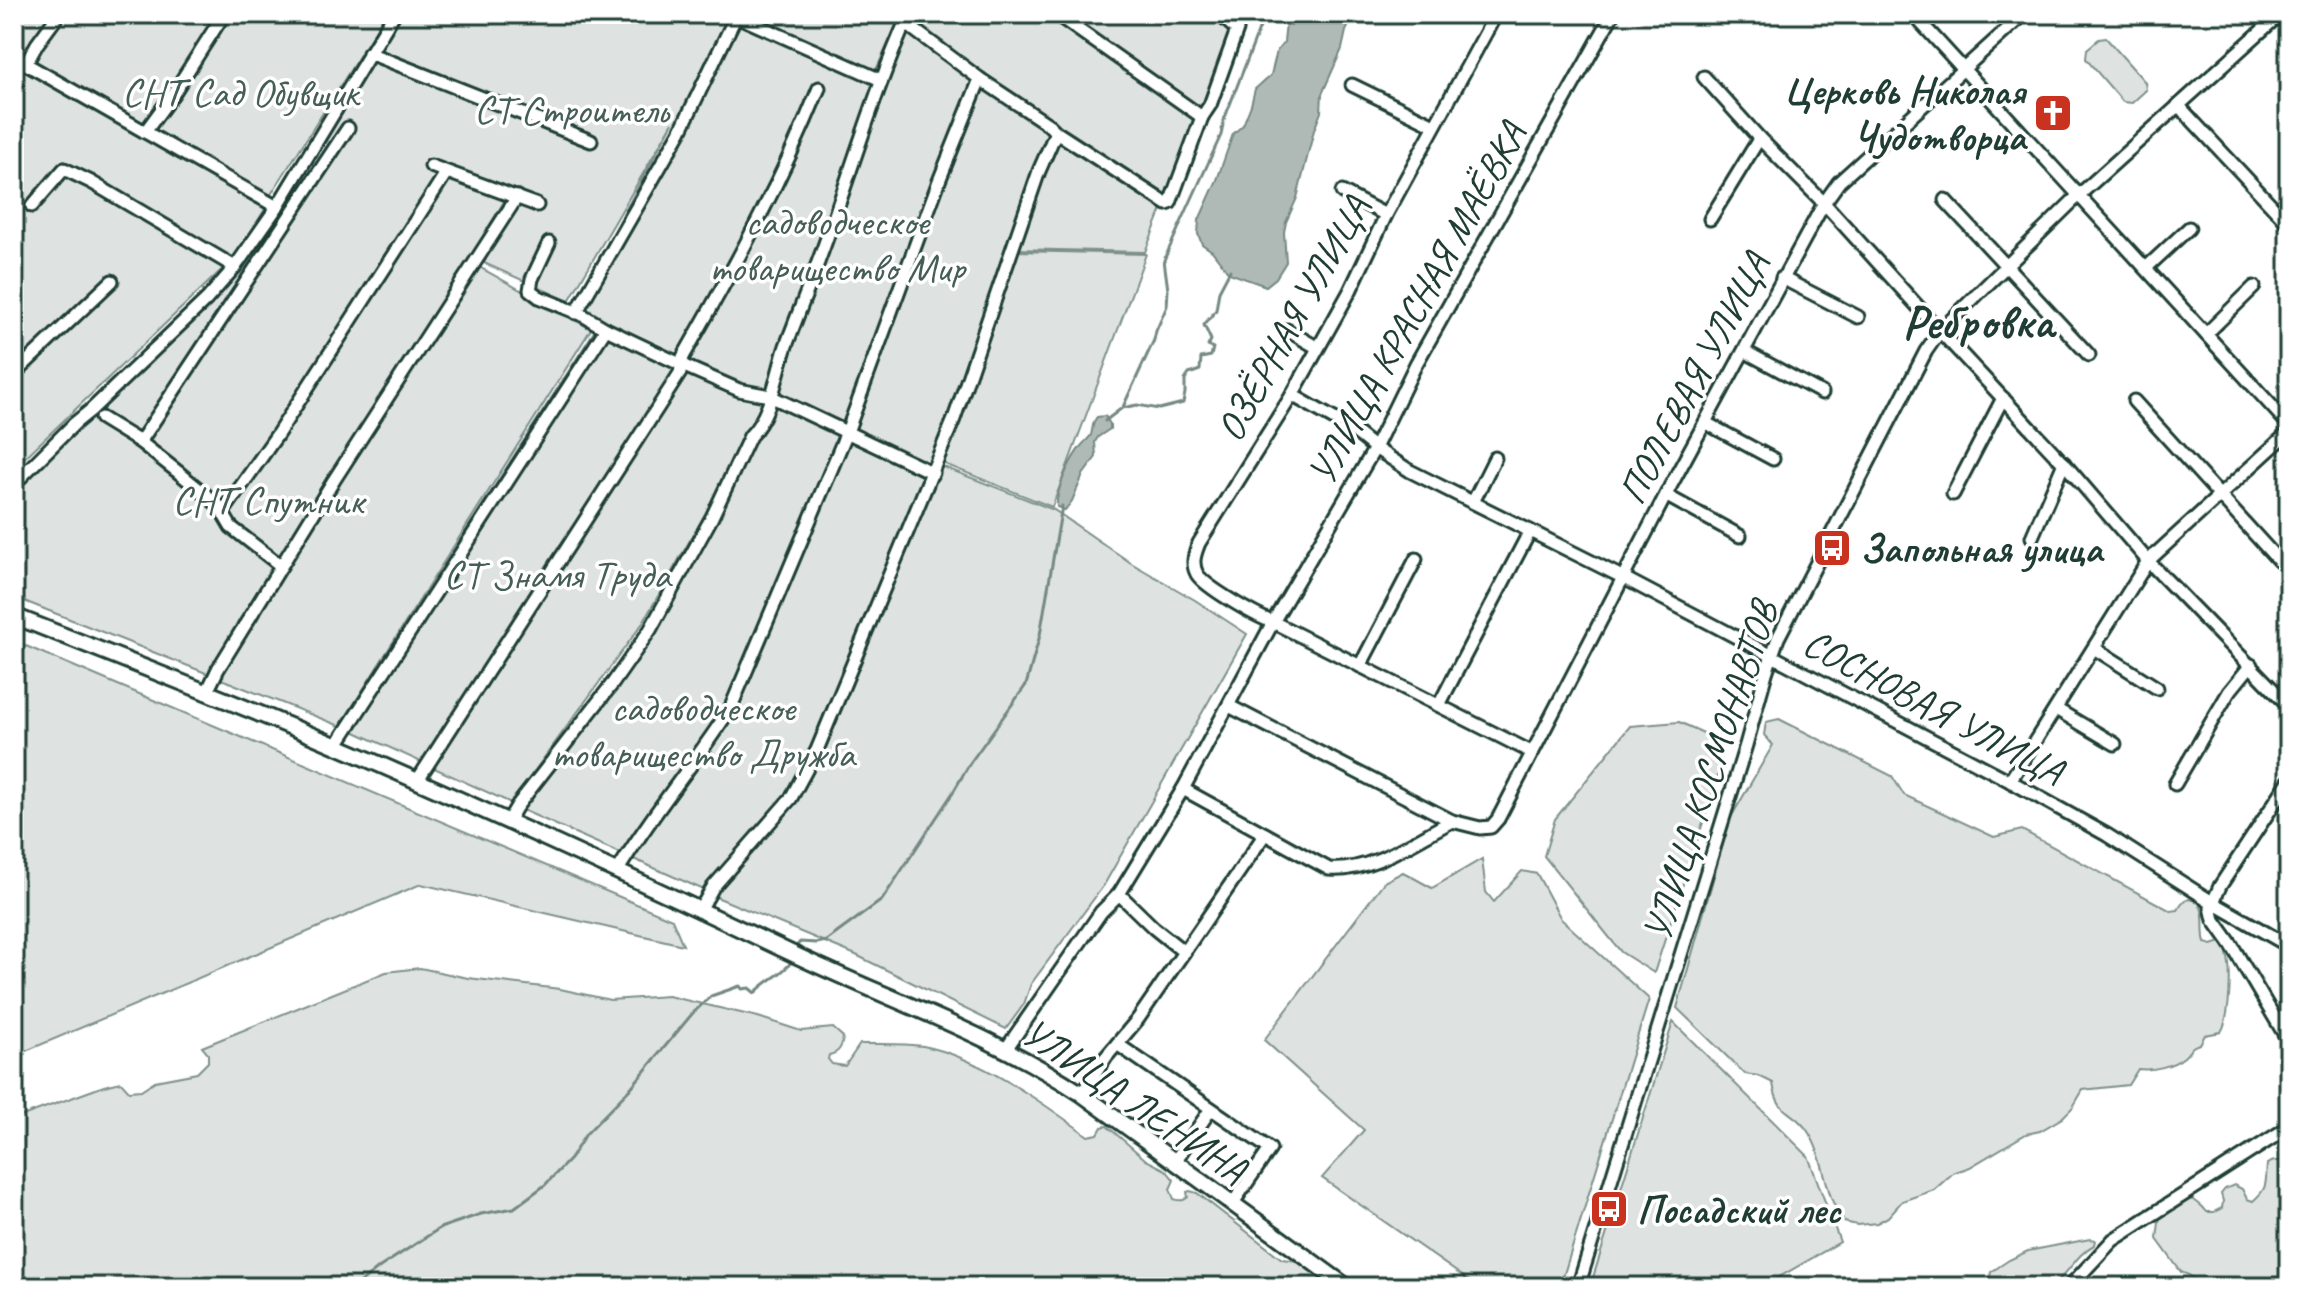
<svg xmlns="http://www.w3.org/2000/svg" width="2303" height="1301" viewBox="0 0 2303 1301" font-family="Caveat,sans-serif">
  <rect width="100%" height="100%" fill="#fff"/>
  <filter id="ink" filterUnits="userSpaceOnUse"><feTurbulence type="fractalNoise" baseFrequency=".0125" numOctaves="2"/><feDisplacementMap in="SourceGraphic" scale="16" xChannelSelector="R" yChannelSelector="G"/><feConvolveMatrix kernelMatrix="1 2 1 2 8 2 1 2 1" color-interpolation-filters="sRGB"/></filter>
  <g filter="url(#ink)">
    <g fill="#dee3e2" stroke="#7e908b" stroke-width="2">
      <polygon points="14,14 386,14 268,199 30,62 21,63 21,65 267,206 236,256 14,468"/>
      <path d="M398 14H735L875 82 908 23 905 14H1242L1167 209 1163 207 1145 252 1015 249V251L1146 254 1052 507 942 463 999 295 931 468C813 412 692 362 572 309L673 122 569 301 484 263 518 189 511 190 468 261 591 329 340 726 14 597V492L33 471 96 415 173 340 238 272 280 214 335 114Z"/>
      <polygon points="747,14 902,14 875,72"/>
      <polygon points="2106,38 2145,82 2146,90 2132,103 2123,102 2086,59 2087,49 2099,39"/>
      <polygon points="597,327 771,399 642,624 511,803 351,730 451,554"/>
      <polygon points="773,400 925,478 817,736 791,790 704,890 520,809 646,627"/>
      <polygon points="941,466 1054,510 1131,563 1195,600 1247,634 1104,885 1031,984 1024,1004 1006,1029 856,955 714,896 796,798 826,747"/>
      <polygon points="14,641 672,919 683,945 421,884 14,1056"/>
      <path d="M1779 719 1892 776 1904 795 1994 837 2022 830 2171 911 2178 910 2183 902 2189 899 2198 901C2207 915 2201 928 2205 943L2212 945 2221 942C2222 945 2227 951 2227 954 2232 970 2230 1018 2221 1032L2205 1035 2200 1044C2190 1046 2191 1051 2184 1057 2173 1066 2153 1071 2138 1069L2128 1085 2083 1090 2073 1107 2062 1118 2040 1131 2026 1134 1970 1167 1953 1173 1934 1190 1902 1201 1888 1217 1877 1223 1857 1225 1844 1222C1840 1215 1835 1208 1832 1200 1824 1178 1821 1152 1809 1133 1794 1108 1778 1118 1773 1083L1759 1076 1745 1074 1677 1008 1730 819 1773 745 1764 735 1766 722Z"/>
      <polygon points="1679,722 1717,739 1722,764 1654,973 1621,952 1544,856 1555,819 1630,726"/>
      <polygon points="1482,859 1486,892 1494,902 1522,871 1537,874 1561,919 1649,999 1560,1287 1478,1287 1322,1178 1364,1130 1264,1040 1384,882 1403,872 1432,888"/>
      <path d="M420 968 468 978 560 989 610 1000 668 996 758 1017 801 1031 833 1028 843 1037C842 1047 839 1053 829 1055L828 1059 832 1064 845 1066 860 1044C881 1044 903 1043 923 1046 977 1056 1045 1104 1088 1136L1098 1134 1102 1127 1107 1126 1146 1160 1166 1170 1174 1180 1170 1189 1174 1199C1179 1201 1184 1201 1188 1197L1187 1192 1190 1191 1197 1193 1282 1259 1298 1261 1333 1287H14V1119L104 1086 121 1082 129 1091 141 1090 155 1081 197 1073 208 1062V1054L202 1047 386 972Z"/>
      <polygon points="1673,1022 1808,1156 1840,1242 1762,1287 1590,1287"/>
      <path d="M2289 1154V1287H2202L2189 1275 2181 1272 2157 1239 2160 1214C2180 1201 2189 1189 2207 1212H2214L2222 1208 2223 1201 2221 1194 2225 1189 2234 1185 2242 1189 2247 1199 2253 1201C2269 1187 2265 1183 2267 1164L2274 1161H2281Z"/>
      <path d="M2090 1239 2095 1240 2094 1245C2075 1255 2068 1276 2050 1287H1988L1991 1272 2009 1260 2028 1251Z"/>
    </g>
    <g fill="#afbab7" stroke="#758883" stroke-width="2">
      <polygon points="1292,14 1354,14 1346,31 1342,49 1322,94 1321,112 1314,130 1297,198 1286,222 1284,232 1286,262 1276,278 1266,286 1229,273 1212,251 1202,244 1198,234 1199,220 1217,180 1233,134 1243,125 1251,105 1255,89 1271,75 1277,51 1284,42 1286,23"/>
      <path d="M1105 416 1110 424V429L1098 437 1095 442 1096 457 1083 475 1072 501 1065 510 1057 507C1055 490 1071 458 1082 445 1084 442 1089 439 1091 435 1093 428 1092 423 1097 417Z"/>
    </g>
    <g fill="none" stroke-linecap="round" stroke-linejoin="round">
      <g stroke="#758883" stroke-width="3">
        <polyline points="1123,407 1154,340 1156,331 1167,306 1168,290 1164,260 1221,135 1224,120 1265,14"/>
        <polyline points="1105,421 1122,408 1137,405 1159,409 1183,403 1185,393 1185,380 1189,374 1200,370 1201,358 1211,356 1213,348 1208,346 1211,340 1204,325 1216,310 1219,291 1230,270"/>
        <polyline points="795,948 800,942 817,943 826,941 882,900 952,794 970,763 1026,685 1040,635 1062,506"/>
        <path d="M355 1287 380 1267 440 1228 481 1214 514 1208 545 1185 570 1159 586 1134 629 1090 692 1014 711 996 740 986 742 989 749 988 755 993C766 980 783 975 792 961"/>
      </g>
      <g stroke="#1f3d34" stroke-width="17">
        <g id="minor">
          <polyline points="59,14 37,44 26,64 277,207"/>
          <polyline points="732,14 881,80"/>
          <polyline points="1056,14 1202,117"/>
          <path d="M1496 14 1386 215 1350 291 1292 395 1199 543C1195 553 1191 563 1197 574 1205 587 1257 617 1273 622L1531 752"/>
          <polyline points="1913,14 2289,425"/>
          <polyline points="2277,14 2289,27"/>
          <polyline points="905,23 980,79 1049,125 1056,132 1167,204 1170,203 1202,117 1210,105 1237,30 1219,14"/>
          <polyline points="369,53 591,141"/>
          <polyline points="1704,77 1761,140 1824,203 1940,331 2068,468 2148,561 2289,706"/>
          <polyline points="1352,85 1434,125"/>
          <polyline points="2178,105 2289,224"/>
          <polyline points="145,132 173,94 224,14"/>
          <polyline points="431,166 537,205"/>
          <polyline points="1342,192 1386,215"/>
          <polyline points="1945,200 2089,355"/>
          <polyline points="32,206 64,169 91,182 235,267"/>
          <polyline points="1710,219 1759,139"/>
          <polyline points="549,243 532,279 530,290 539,297 581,314 606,329 682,365 739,390 770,396 933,473"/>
          <polyline points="2146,268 2189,228"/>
          <polyline points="1782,278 1858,317"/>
          <polyline points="576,313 680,132 736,16"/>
          <polyline points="1287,330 1318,348"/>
          <polyline points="2206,334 2254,287"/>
          <polyline points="1744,351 1822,393"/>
          <polyline points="14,374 112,281"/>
          <polyline points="1292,395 1350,428 1375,448 1410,471 1624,578 2010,781 2107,835 2212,902 2289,946"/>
          <polyline points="2134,401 2279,561"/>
          <polyline points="101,418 140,442 178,472 218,505 231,527 281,566"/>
          <polyline points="1706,423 1773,459"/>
          <polyline points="140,442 348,128"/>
          <polyline points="14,484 75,423 91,410 207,299 235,267 277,207 394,14"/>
          <polyline points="1953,494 2003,398"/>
          <polyline points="1667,496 1740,536"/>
          <polyline points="1473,502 1495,458"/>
          <polyline points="223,512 277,435 446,173"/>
          <polyline points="2032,537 2064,463"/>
          <polyline points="2094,648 2157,688"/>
          <polyline points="1360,666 1416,559"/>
          <polyline points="207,692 218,669 334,480 517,197"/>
          <polyline points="1439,705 1530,531"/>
          <polyline points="1229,706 1452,821 1480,828 1491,827 1498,819 1671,485 1824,203 1839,182 2024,14"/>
          <polyline points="2056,709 2115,744"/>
          <polyline points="336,746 606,329"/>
          <path d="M417 781 680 373 683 357C733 270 781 182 819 88"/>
          <polyline points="2010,781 2148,561 2289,432"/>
          <polyline points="2289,781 2220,886 2211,907 2214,920 2231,944 2289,1042"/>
          <polyline points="2175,784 2229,692 2251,665"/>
          <path d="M1183 789 1329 869C1370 873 1415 840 1452 821"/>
          <path d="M508 821 517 806 613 683 650 630 712 517 750 436C772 414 776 375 786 346 800 308 816 270 829 232 855 159 877 85 909 14"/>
          <path d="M617 872C651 814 695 764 731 707L847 432 939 181 980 79"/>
          <polyline points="1119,894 1154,928 1184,952"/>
          <polyline points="700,910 713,887 791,798 817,750 954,419 1039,171 1056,132"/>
          <polyline points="1117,1044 1270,1149 1233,1203"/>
          <polyline points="1006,1049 1101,912 1119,894 1183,789 1273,622 1375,448 1416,364 1613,14"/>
          <polyline points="1082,1094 1106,1057 1138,1019 1265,834"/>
          <polyline points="1175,1161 1211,1109"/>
          <polyline points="1578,1287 1746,745 1766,673 1778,638 1926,351 1940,331 2079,195 2278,16 2283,14"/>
          <polyline points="2069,1287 2113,1240 2289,1127"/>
        </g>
      </g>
      <g stroke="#1f3d34" stroke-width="20">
        <path id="major" d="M14 616C113 655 213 694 311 735 472 803 631 877 789 952 887 999 992 1034 1082 1094L1347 1287"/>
      </g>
      <use href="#minor" stroke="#fff" stroke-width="11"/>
      <use href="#major" stroke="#fff" stroke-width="14"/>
    </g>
  </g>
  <defs>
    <g id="church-square" transform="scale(2)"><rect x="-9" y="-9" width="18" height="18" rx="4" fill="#c8321e" stroke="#fff"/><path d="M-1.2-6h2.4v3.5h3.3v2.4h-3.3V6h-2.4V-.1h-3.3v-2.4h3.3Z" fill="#fff"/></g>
    <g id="bus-square" transform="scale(2)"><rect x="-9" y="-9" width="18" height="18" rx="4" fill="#c8321e" stroke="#fff"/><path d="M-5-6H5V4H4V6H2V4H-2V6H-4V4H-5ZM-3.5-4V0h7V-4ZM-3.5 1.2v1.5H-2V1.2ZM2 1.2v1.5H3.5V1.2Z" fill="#fff"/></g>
  </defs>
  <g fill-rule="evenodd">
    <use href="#church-square" x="2053" y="113"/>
    <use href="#bus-square" x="1832" y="548"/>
    <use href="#bus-square" x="1609" y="1209"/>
  </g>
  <g text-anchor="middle" stroke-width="7" stroke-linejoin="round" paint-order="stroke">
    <g font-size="40" font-weight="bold" fill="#1f3d34" stroke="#fff" text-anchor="start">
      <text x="2025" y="104" text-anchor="end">Церковь Николая<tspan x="2025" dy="46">Чудотворца</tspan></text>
      <text x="1860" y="562">Запольная улица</text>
      <text x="1637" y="1223">Посадский лес</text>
    </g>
    <g font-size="40" fill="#455e57" stroke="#fff">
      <text x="240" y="106">СНТ Сад Обувщик</text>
      <text x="571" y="123">СТ Строитель</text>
      <text x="837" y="235">садоводческое<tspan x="837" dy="46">товарищество Мир</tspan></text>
      <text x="268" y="514">СНТ Спутник</text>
      <text x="557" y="588">СТ Знамя Труда</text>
      <text x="703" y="721">садоводческое<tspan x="703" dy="46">товарищество Дружба</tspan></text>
    </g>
    <g font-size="40" fill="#1f3d34" stroke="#fff">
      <text transform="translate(1416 303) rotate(-61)" y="14">УЛИЦА КРАСНАЯ МАЁВКА</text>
      <text transform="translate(1292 318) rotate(-61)" y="14">ОЗЁРНАЯ УЛИЦА</text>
      <text transform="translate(1693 378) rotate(-62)" y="14">ПОЛЕВАЯ УЛИЦА</text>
      <text transform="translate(1934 706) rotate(28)" y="14">СОСНОВАЯ УЛИЦА</text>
      <text transform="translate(1709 771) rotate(-72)" y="14">УЛИЦА КОСМОНАВТОВ</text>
      <text transform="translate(1135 1100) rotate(34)" y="14">УЛИЦА ЛЕНИНА</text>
    </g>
    <g font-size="48" font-weight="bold" fill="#1f3d34" stroke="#fff">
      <text x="1978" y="338">Ребровка</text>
    </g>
  </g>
  <rect width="2303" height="1301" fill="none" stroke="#fff" stroke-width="48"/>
  <rect x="24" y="24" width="2255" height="1253" fill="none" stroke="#1f3d34" stroke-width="3" filter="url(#ink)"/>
</svg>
